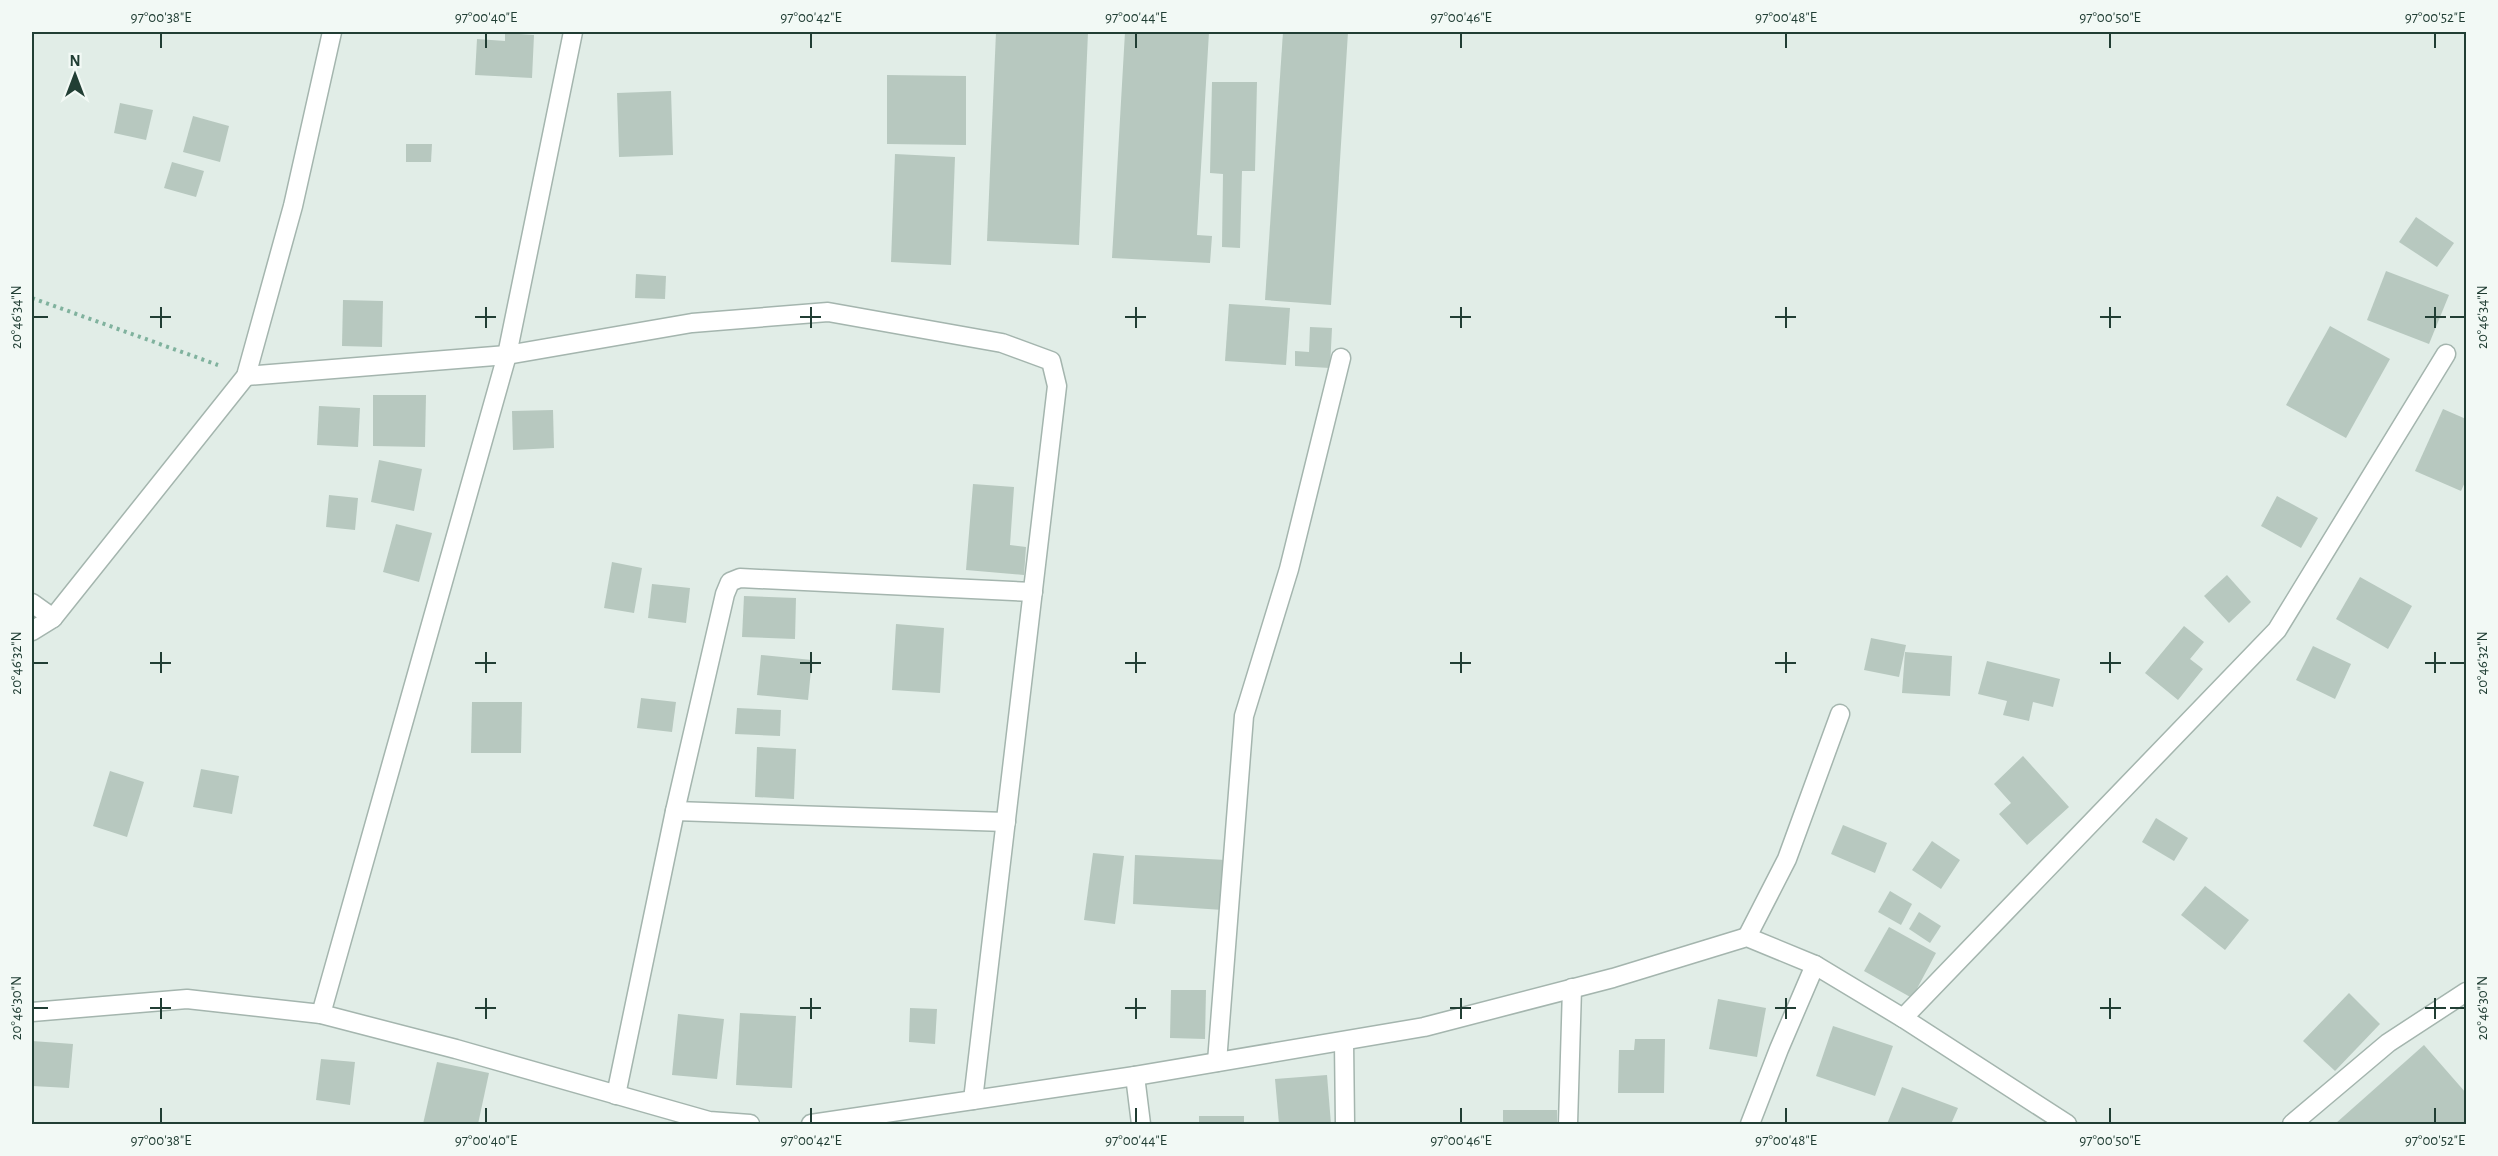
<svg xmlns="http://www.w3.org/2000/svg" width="2498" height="1156" viewBox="0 0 2498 1156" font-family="'Alegreya Sans',sans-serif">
  <rect width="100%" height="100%" fill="#e1ede7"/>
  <g fill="#b7c8bf">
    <polygon points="996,32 1088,32 1079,245 987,241"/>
    <polygon points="1125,32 1209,32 1197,235 1212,236 1210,263 1112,258"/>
    <polygon points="1283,32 1348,32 1331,305 1265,300"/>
    <polygon points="505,33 534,35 532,78 475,75 477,39 505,41"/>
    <polygon points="887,75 966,76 966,145 887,144"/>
    <polygon points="1212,82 1257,82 1255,171 1242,171 1240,248 1222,247 1223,174 1210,173"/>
    <polygon points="671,91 673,155 619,157 617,93"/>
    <polygon points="120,103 153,110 146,140 114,133"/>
    <polygon points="193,116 229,126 220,162 183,152"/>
    <polygon points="406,144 432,144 431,162 406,162"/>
    <polygon points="895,154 955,157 951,265 891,262"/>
    <polygon points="172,162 204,171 196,197 164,188"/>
    <polygon points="2416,217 2454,243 2437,267 2399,242"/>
    <polygon points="2386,271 2449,295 2429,344 2367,320"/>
    <polygon points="636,274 666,276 665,299 635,298"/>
    <polygon points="343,300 383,301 382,347 342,346"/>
    <polygon points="1229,304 1290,308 1286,365 1225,361"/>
    <polygon points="2330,326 2390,359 2346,438 2286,405"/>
    <polygon points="1310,327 1332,328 1330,368 1295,366 1295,351 1309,352"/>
    <polygon points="373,395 426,395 425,447 373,446"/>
    <polygon points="319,406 360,408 358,447 317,445"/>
    <polygon points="2443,409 2466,419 2466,480 2461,491 2415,471"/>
    <polygon points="553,410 554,448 513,450 512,411"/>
    <polygon points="379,460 422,469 414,511 371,502"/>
    <polygon points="973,484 1014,487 1010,545 1026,547 1024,575 966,570"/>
    <polygon points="329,495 358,498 355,530 326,527"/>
    <polygon points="2277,496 2318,518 2301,548 2261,526"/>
    <polygon points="396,524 432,533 419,582 383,572"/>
    <polygon points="612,562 642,568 634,613 604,608"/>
    <polygon points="2227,575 2251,602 2229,623 2204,596"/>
    <polygon points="2360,577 2412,606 2388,649 2336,619"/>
    <polygon points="652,584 690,588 686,623 648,618"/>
    <polygon points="744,596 796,598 795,639 742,637"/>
    <polygon points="896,624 944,628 940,693 892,690"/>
    <polygon points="2184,626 2204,642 2190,659 2203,669 2178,700 2145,673"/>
    <polygon points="1871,638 1906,645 1899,677 1864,670"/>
    <polygon points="2313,646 2351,664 2335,699 2296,680"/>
    <polygon points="1905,652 1952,656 1950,696 1902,693"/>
    <polygon points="761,655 812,660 808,700 757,695"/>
    <polygon points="1987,661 2060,679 2053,707 2033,702 2029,721 2003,715 2007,701 1978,694"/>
    <polygon points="641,698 676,702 672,732 637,728"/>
    <polygon points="472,702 522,702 521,753 471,753"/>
    <polygon points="737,708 781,710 780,736 735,734"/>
    <polygon points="757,747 796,749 794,799 755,797"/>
    <polygon points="2023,756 2069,807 2027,845 1999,814 2011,803 1994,784"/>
    <polygon points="201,769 239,776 232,814 193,807"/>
    <polygon points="110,771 144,782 127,837 93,826"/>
    <polygon points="2156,818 2188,838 2174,861 2142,842"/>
    <polygon points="1843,825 1887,843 1875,873 1831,854"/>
    <polygon points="1932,841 1960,860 1941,889 1912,870"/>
    <polygon points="1093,853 1124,856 1115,924 1084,920"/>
    <polygon points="1135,855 1226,860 1223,910 1133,904"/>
    <polygon points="2205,886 2249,920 2225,950 2181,915"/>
    <polygon points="1890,891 1912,904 1901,925 1878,912"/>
    <polygon points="1919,912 1941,926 1930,943 1909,929"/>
    <polygon points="1889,927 1936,953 1912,998 1864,971"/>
    <polygon points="1171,990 1206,990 1205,1039 1170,1038"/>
    <polygon points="2349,993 2380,1024 2335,1071 2303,1041"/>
    <polygon points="1718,999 1766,1008 1757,1057 1709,1049"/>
    <polygon points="910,1008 937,1009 935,1044 909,1042"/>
    <polygon points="740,1013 796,1016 792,1088 736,1085"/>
    <polygon points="678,1014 724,1019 717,1079 672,1075"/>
    <polygon points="1833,1026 1893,1046 1875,1096 1816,1076"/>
    <polygon points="1635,1039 1665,1039 1664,1093 1618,1093 1619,1050 1634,1050"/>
    <polygon points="32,1041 73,1044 69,1088 32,1086"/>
    <polygon points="2424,1045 2466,1093 2466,1120 2462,1124 2335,1124"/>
    <polygon points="321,1059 355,1062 350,1105 316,1100"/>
    <polygon points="437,1062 489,1073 478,1124 423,1124"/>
    <polygon points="1327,1075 1331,1124 1279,1124 1275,1079"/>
    <polygon points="1902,1087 1958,1108 1951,1124 1887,1124"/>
    <rect x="1503" y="1110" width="54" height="14"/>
    <rect x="1199" y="1116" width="45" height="8"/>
  </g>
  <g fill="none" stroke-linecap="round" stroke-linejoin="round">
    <g stroke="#a4b5ae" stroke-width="21">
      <g id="minor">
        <polyline points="246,376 507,355 692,323 828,312 1002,343 1051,361 1057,386 973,1100"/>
        <polyline points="32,603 53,618"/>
        <polyline points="32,631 53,618 246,376 293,206 332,32"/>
        <polyline points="675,811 1006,822"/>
        <polyline points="1747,937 1787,859 1840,714"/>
        <polyline points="32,1012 187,999 321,1014 456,1049 709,1121 750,1124"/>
        <polyline points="321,1014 507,355 573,32"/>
        <polyline points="1903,1018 2277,630 2446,354"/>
        <polyline points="1344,1042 1345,1124"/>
        <polyline points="1217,1062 1244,716 1289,569 1341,358"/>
        <polyline points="1135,1076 1141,1124"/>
        <polyline points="616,1095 675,811 725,594 730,582 740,578 1033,592"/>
        <polyline points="811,1124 1135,1076 1424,1027 1613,978 1747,937 1815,965 1903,1018 2067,1124"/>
        <polyline points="1568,1124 1572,988"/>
        <polyline points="1750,1124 1779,1049 1815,965"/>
        <polyline points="2292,1124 2388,1043 2466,992"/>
      </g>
    </g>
    <polyline stroke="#80b29e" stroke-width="4" stroke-dasharray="3 4.5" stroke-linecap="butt" points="32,298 218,365"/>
    <use href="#minor" stroke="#fff" stroke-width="18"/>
  </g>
  <path fill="none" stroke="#213e34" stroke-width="2" d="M161 33V48M486 33V48M811 33V48M1136 33V48M1461 33V48M1786 33V48M2110 33V48M2435 33V48M161 307V328M486 307V328M811 307V328M1136 307V328M1461 307V328M1786 307V328M2110 307V328M2435 307V328M33 317H48M150 317H171M475 317H496M800 317H821M1125 317H1146M1450 317H1471M1775 317H1796M2100 317H2121M2425 317H2446M2450 317H2465M161 652V673M486 652V673M811 652V673M1136 652V673M1461 652V673M1786 652V673M2110 652V673M2435 652V673M33 663H48M150 663H171M475 663H496M800 663H821M1125 663H1146M1450 663H1471M1775 663H1796M2100 663H2121M2425 663H2446M2450 663H2465M161 998V1019M486 998V1019M811 998V1019M1136 998V1019M1461 998V1019M1786 998V1019M2110 998V1019M2435 998V1019M33 1008H48M150 1008H171M475 1008H496M800 1008H821M1125 1008H1146M1450 1008H1471M1775 1008H1796M2100 1008H2121M2425 1008H2446M2450 1008H2465M161 1108V1123M486 1108V1123M811 1108V1123M1136 1108V1123M1461 1108V1123M1786 1108V1123M2110 1108V1123M2435 1108V1123"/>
  <rect width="2498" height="1156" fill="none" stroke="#f2f9f5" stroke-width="66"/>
  <g transform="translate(75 75)" stroke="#f2f9f5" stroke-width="4.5" paint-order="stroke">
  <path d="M0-4.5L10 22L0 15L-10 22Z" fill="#213e34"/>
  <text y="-9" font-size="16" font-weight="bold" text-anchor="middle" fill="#213e34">N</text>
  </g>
  <rect x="33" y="33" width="2432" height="1090" fill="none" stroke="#213e34" stroke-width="2"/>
  <g font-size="15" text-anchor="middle" fill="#213e34">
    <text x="161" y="22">97°00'38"E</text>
    <text x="486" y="22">97°00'40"E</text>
    <text x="811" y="22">97°00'42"E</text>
    <text x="1136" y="22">97°00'44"E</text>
    <text x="1461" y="22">97°00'46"E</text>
    <text x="1786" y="22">97°00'48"E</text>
    <text x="2110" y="22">97°00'50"E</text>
    <text x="2435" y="22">97°00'52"E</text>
    <text transform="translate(16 317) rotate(-90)" y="5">20°46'34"N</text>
    <text transform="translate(2482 317) rotate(-90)" y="5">20°46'34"N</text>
    <text transform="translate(16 663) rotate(-90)" y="5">20°46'32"N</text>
    <text transform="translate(2482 663) rotate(-90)" y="5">20°46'32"N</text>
    <text transform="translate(16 1008) rotate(-90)" y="5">20°46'30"N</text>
    <text transform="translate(2482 1008) rotate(-90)" y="5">20°46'30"N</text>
    <text x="161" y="1145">97°00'38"E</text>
    <text x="486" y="1145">97°00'40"E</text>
    <text x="811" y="1145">97°00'42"E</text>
    <text x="1136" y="1145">97°00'44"E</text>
    <text x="1461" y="1145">97°00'46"E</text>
    <text x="1786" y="1145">97°00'48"E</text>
    <text x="2110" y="1145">97°00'50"E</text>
    <text x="2435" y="1145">97°00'52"E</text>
  </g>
</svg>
